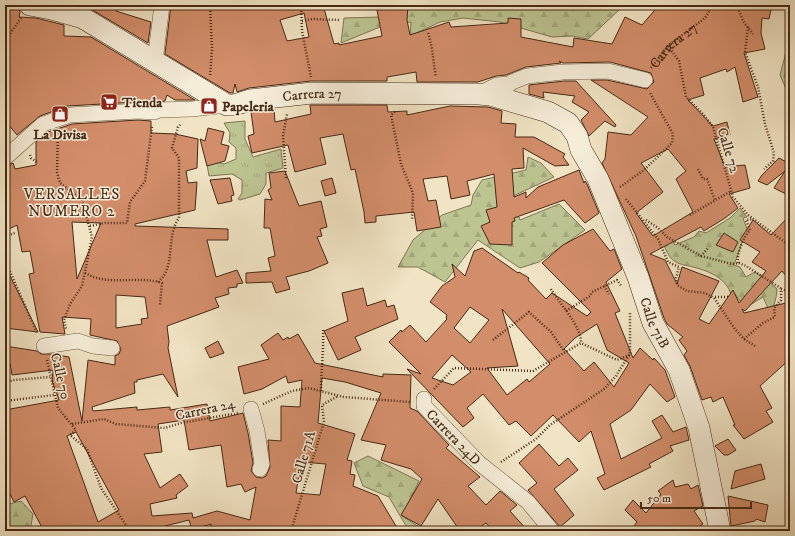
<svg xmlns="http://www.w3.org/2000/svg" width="795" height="536" viewBox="0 0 795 536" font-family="'IM FELL DW Pica',serif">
  <defs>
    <pattern id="grass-tufts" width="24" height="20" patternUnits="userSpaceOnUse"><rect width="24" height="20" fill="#bcc492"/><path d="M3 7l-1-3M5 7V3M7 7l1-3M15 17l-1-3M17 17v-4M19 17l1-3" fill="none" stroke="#a3a87d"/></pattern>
    <pattern id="forest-firs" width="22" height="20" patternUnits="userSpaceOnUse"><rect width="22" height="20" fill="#bcc492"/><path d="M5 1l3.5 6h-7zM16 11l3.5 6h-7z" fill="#a3a87d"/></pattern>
  </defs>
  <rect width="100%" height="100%" fill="#f1e4c4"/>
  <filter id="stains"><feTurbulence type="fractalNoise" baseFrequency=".005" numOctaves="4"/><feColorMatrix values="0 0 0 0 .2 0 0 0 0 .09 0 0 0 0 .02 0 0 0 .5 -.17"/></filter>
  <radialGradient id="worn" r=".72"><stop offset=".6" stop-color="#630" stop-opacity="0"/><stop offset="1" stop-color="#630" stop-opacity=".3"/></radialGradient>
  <polygon fill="url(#grass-tufts)" stroke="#817653" points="245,121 245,139 253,157 281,149 283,168 266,173 266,184 260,194 240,200 238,199 242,193 242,180 232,174 209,176 206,159 224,164 236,159 236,148 229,142 230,133 224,123"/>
  <g fill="url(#forest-firs)" stroke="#817653">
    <polygon points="380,5 622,5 619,10 588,39 572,36 552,37 500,22 463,18 440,22 410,36 411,22 380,27 341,43 344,18 380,17"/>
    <polygon points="790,37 790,98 780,75"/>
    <polygon points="528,157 541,163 554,177 511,197 520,220 559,204 585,230 539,262 520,268 478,240 445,282 418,267 398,267 413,240 442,215 471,205 473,195 482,180 526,170"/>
    <path d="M740 208 747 217 743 218 747 229 734 265 740 267 746 277 755 272 765 278 777 289C777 300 772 306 772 317L763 297 745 308 735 294H731C726 278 709 271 693 267 686 265 679 265 673 260 667 255 664 245 661 238L665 228 675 245 694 237 699 231 706 233 730 218Z"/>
    <polygon points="368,456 419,481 402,516 419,527 419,531 409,531 389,497 363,486 354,463"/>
    <polygon points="21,501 33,514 30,531 5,531 5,505"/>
  </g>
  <g fill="#d28d6a" stroke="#462914" fill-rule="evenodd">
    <polygon points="5,5 19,8 20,12 19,17 36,18 64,25 64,36 91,37 195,100 175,100 167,95 165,101 153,103 138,102 67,106 40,116 17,135 8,124 5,125"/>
    <polygon points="81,5 117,7 116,11 151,22 148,43 89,8"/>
    <path d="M171 5H323L334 44 339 43V45L382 36 376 5H408L407 20 410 35 449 22 451 27 508 23V18L521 19V37L573 47 574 38 612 44 625 17 642 25 659 5H772L769 19 762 18 761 33 765 49 744 53 758 97 743 102 735 67 727 72 726 69 700 78 704 95 688 100 713 126 727 122 730 135 714 139 725 167 745 165 750 188 729 194 738 208 725 218 704 231 701 227 650 254 665 260 677 284 682 267 719 281 699 319 709 324 733 290 739 303 766 271 752 262 760 252 740 240 753 220 771 235 790 215V281L782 271 745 311 742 309 744 313 790 302V324L787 326 790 340V359L760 386 772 408 766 411 773 422 744 439 733 425H735L723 397 713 402 711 397 702 400 690 366 684 355 687 351 679 340 683 337 667 324 664 318 636 236 602 163 605 159 608 132 631 135 648 117 591 80H607L647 89 654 82 651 73 610 62 563 63 559 61 561 63 526 67 506 75 496 76 478 82H417L416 72 387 77V81H311L249 88 237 92 235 84 233 93H230L165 54ZM304 13 309 37 287 41 280 20ZM668 149 686 171 676 179 693 212 653 236 636 213 663 192 641 163Z"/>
    <polygon points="564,81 576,81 616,125 615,127 605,121 589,136 581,120 589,112 572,102 575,96 543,92 544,98 529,94 529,85"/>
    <polygon points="310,105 387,105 388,112 407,111 407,115 450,106 488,107 502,111 501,123 516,124 515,137 534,137 565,154 563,157 569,165 555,166 523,148 524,168 512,169 514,197 526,192 526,198 538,187 579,170 584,183 585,181 587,184 599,213 585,223 564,200 514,218 515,221 512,222 512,245 490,244 481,226 490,222 486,210 497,207 494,174 467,181 470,195 451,199 447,176 423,179 428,201 436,200 441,227 417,231 414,212 376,216 376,222 365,223 364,212 355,169 351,170 343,134 320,138 326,164 295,172 288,145 252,153 248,136 254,134 251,112 274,109 275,122 311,114"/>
    <path d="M138 120 151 121V133L175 134 198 139 197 168 186 171 188 183 197 182 195 210 135 224V226L228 229V240H207L216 277 237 270 243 283 237 284V287L228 288 229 294 215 298 219 307 167 326 169 342 168 348 178 397 163 374 137 380V382H134L135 393 92 407 93 411 137 407V410L170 407V410L207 404 210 421 243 413 248 433 253 463 251 471 256 477 262 478 266 476 270 467 268 440 281 441V406L300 407 302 380 288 383 286 376 262 389 244 394 238 367 269 359 261 345 278 333 283 340 288 337 289 339 298 334 315 363 383 377V374L411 375 410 408 417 411 449 445 446 448 480 477 468 486 486 505 500 491 517 505 510 511 528 531H493L486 523 474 531H460L438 499 421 526 401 515 422 479 411 469 381 460 386 445 361 440 381 393 345 382 322 378 318 423 355 434 347 460 352 461 350 474 355 475 353 486 378 496 399 531H241L242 528 211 530V524L192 530 189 520 165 526 157 531H132L128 526 112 531H44L25 496 14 502 5 484V410L59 400 52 381 53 370 12 375 10 363 5 364V346L37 351 41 354H51L69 357 82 421 88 360 115 365V356L119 354 121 349 117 341 90 335 91 319 62 317 65 334 40 332 29 274 34 273 30 251 22 252 17 225 5 231V167L13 163 15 169 36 165V142L48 132 72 124ZM72 222 101 223 77 279ZM116 295 145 297 148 318 141 319 142 324 116 328ZM184 420 189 450 221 445 227 487 241 484 245 492 256 487 250 520 217 511 193 518 192 513 152 516 150 504 177 498 176 495 188 486 180 474 160 488 144 454 162 452 158 424ZM76 432 119 510 98 522 67 436ZM301 462 326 464 320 495 296 493Z"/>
    <polygon points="208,128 224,132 221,144 229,146 225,161 207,166 200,139 205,141"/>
    <polygon points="779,158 790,164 790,196 774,188 785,171 767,185 758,181 762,175"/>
    <polygon points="285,171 299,206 321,201 327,227 320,229 322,236 317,237 328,263 309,271 286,277 290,289 276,293 272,282 246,283 246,273 271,271 268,258 275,256 270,228 264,228 265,199 272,200 268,190 271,188 269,173"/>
    <polygon points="230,178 234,195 231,196 232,201 218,204 210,180"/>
    <polygon points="332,178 336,193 325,196 321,181"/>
    <path d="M593 229 610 251 614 249 622 269 606 282 620 311 615 313 633 358 640 348 653 360 654 358 665 370 675 397 667 402 650 384 631 410 610 424 621 459 662 438 652 421 662 415 673 432 686 427 689 440 670 446 673 451 649 464 651 467 604 490 597 478 605 474 591 431 579 442 553 415 531 436 516 421 509 425 483 394 467 408 474 418 463 427 407 369 421 374 389 342 401 330 402 332 410 325 426 342 447 319 446 318 447 315 430 302 442 286 455 277 452 264 465 276 474 251 482 248 518 273 519 272 529 278 528 280 546 299 552 293 587 316 591 312 542 263 563 245ZM470 307 489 320 470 343 454 328ZM502 309 550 364 529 382 527 379 507 395 487 368 518 366ZM597 324 607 350 629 363 614 387 594 362 584 371 564 349 575 338ZM452 355 471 372 453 385 432 378Z"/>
    <polygon points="724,233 738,242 733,252 716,245"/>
    <polygon points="5,266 38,332 5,328"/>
    <polygon points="363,288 367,306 385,300 387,307 394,305 398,319 355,337 361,350 338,360 324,331 348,321 342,293"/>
    <polygon points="218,341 224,353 210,358 205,348"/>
    <polygon points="728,439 736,450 728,455 724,455 715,446"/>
    <polygon points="539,444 559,466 568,458 578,470 554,489 574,515 560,527 528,490 537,483 519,463"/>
    <polygon points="761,464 765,479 731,489 735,471"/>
    <polygon points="673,480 675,487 688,484 691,489 698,485 703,506 694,511 703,524 693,531 630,531 637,522 625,510 633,500 646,513 661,494 658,491"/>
    <polygon points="728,496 768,505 765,522 756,519 755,521 731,526"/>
  </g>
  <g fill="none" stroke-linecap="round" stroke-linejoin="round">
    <g stroke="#715840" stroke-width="16">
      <g id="street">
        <polyline points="155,61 162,5"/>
        <polyline points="479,94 497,85 510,84 512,82 527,76 563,72 608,71 645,80"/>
        <polyline points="5,158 43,124 70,115 138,111 154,112 159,110 192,109 227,105"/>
        <polyline points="44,346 78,341 93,346 112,348"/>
        <path id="s2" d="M424 399V406L479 463 528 502 552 531"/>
        <polyline points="251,409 257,431 262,464 260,469"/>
      </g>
    </g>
    <g stroke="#462914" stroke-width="22">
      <g id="secondary">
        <path id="s3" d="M30 5 51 9 83 18 227 105H234L250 100 312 93 479 94 490 95 548 112 568 123 577 136 581 150 598 179 638 277 653 323 679 370 699 428 720 531"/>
      </g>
    </g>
    <g stroke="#462914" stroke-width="2.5" stroke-dasharray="1 2" stroke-linecap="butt">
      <polyline points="210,5 212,49 210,76"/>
      <polyline points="301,5 302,31 311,77"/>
      <polyline points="737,5 743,21 753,34"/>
      <polyline points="302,21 312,19 340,20"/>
      <polyline points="748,27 745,52 758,87 765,124 774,153 773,161 764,169"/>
      <path d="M428 33C433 47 433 62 436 77"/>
      <polyline points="5,41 21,18"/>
      <polyline points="668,46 679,61 686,97 703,114 713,127 733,197 748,215 790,246"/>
      <path id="s1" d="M651 68 668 46 705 18 713 5"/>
      <polyline points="395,112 391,115 401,164 413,193 412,220"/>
      <polyline points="58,133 57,172 60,183 82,200 92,237 82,286 70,304 64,320 66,329"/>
      <polyline points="30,155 31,158 38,163"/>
      <polyline points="698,169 703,179 707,179 715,200"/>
      <polyline points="286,178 283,136 287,114"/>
      <polyline points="620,187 644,170 672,143 673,134 650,93"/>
      <polyline points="626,199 658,239 668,262 679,267 676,278 677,285 687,291 705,293 714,298 735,329 744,339 755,346"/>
      <polyline points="690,215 731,191"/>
      <polyline points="646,220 658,228 667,237 701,256 709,247"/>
      <polyline points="90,226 105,223 127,223 130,202 145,181 152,126"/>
      <polyline points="5,236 15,233"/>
      <polyline points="701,256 732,264 739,263 746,266 782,289"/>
      <polyline points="5,260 37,333"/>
      <path d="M738 263C736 255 744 236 750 230L746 220 753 219"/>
      <path d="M85 273C109 287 137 275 162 283L160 305"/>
      <path d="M158 282C177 266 165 237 179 218V158L172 148 178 127 181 124"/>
      <polyline points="604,286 609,294"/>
      <path d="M551 289C559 303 582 327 581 343"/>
      <polyline points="715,297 729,297"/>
      <polyline points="566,311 590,296 592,292 617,280 622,287"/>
      <polyline points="744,339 763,323 775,317 774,308 781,300 781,289 790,292"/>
      <polyline points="493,340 529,312 551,332 564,351"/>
      <polyline points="47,360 58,408 76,430 70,435 87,449 101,488 130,531"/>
      <polyline points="5,383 13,380 50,377"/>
      <polyline points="434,389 454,368 533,371 581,343 617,360 630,355 630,312"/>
      <path d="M321 391C321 370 324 350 323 329"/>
      <polyline points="5,401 54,395"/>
      <polyline points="263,404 292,391 309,388 344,397 410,402"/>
      <polyline points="72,424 104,419 116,424 165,428 181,423 238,413"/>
      <polyline points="501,462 536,439 550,425 604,389 616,376 629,355"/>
      <polyline points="291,531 324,422 322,405 338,396"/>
    </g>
    <use href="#street" stroke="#f6edd9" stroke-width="15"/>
    <use href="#secondary" stroke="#f6edd9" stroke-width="21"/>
  </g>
  <defs>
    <g id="supermarket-square" transform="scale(0.9)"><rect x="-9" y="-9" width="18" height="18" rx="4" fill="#8f2418" stroke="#f6edd9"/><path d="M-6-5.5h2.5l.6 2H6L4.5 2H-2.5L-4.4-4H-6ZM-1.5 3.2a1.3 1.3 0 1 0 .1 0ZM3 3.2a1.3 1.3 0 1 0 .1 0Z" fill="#fff"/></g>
    <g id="shop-square" transform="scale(0.9)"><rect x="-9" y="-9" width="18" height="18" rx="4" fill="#8f2418" stroke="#f6edd9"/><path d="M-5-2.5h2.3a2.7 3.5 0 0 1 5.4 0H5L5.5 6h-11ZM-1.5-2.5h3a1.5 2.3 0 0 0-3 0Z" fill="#fff"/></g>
  </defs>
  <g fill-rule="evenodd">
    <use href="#supermarket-square" x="109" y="102"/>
    <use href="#shop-square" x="209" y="106"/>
    <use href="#shop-square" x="60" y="114"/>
  </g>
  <g text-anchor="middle" stroke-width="3" stroke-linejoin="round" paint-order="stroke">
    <g font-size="14" fill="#462914" stroke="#f6edd9">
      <text dy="5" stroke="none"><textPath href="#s1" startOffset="32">Carrera 27</textPath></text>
      <text dy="5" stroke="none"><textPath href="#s3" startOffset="309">Carrera 27</textPath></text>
      <text transform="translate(729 150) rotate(73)" y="5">Calle 72</text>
      <text dy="5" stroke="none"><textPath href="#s3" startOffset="789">Calle 71B</textPath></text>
      <text transform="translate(61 376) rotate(77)" y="5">Calle 70</text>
      <text transform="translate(205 409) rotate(-12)" y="5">Carrera 24</text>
      <text dy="5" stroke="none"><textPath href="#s2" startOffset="50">Carrera 24D</textPath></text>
      <text transform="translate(303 457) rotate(-74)" y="5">Calle 71A</text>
    </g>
    <g font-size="14" font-weight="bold" fill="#462914" stroke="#f6edd9" text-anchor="start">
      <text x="122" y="107">Tienda</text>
      <text x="222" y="111">Papeleria</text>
      <text x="60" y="139" text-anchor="middle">La Divisa</text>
    </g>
    <g font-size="15" letter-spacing="1" fill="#462914" stroke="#f6edd9">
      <text x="72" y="199">VERSALLES<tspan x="72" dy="17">NUMERO 2</tspan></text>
    </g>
  </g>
  <rect width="795" height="536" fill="none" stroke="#f1e4c4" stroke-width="20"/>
  <rect x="6" y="6" width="783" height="524" fill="none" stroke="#462914" stroke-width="2"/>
  <rect x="10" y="10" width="775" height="516" fill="none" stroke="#462914"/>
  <path d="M641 502v6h110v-6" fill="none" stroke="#462914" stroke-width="2"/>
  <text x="647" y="502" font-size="12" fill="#462914" stroke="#f6edd9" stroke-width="3" paint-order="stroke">50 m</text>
  <rect width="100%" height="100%" filter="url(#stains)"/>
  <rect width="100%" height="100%" fill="url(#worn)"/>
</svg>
